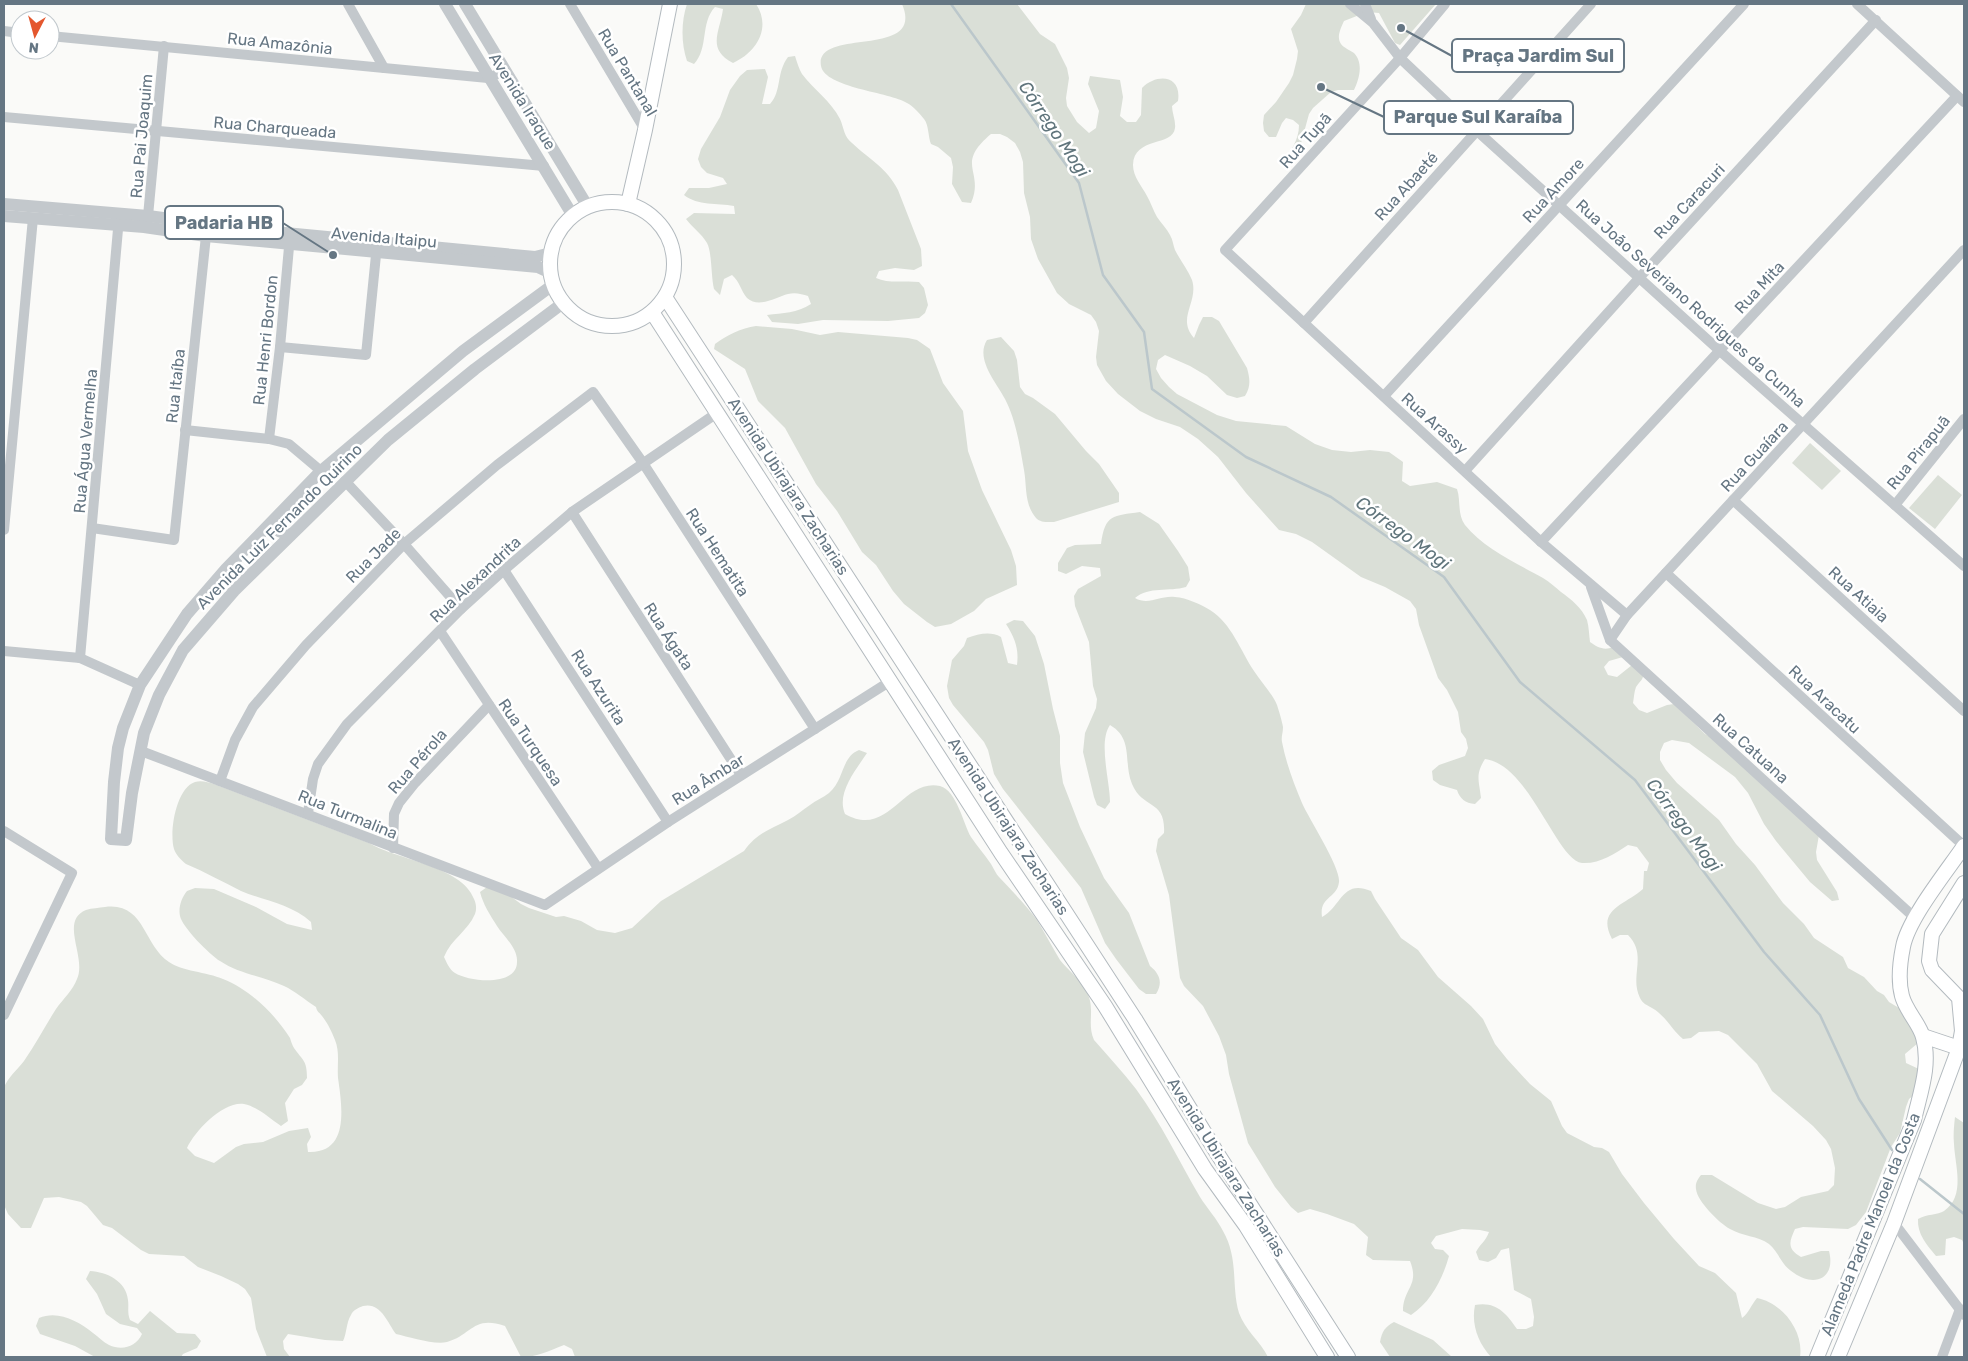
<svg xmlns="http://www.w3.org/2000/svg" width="1968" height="1361" viewBox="0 0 1968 1361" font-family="Rubik,sans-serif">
  <rect width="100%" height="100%" fill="#fafaf8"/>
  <g fill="#dadfd7">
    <path d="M687 4H756C772 28 756 53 733 63 706 49 720 32 723 9L715 7C700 23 709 48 694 64L687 61C681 44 681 21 687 4Z"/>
    <path d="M902 4H1017L1040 34 1055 44 1067 68 1069 78 1066 98 1067 106 1077 122 1089 133 1096 128 1099 111 1088 84 1090 76 1120 80 1123 97 1120 116 1127 122H1136L1141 115 1142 88C1157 73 1182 75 1178 101L1172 106C1172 113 1176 121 1175 128 1173 147 1134 136 1133 165 1133 177 1142 186 1147 196 1151 203 1153 210 1157 217 1161 223 1167 229 1170 235 1173 240 1173 245 1175 250 1180 260 1188 270 1192 280 1199 302 1176 318 1194 338L1199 325 1203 317H1212L1219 321 1247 368C1250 379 1251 386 1245 396L1237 398 1227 395 1207 376 1190 366 1165 355 1158 360 1156 369 1161 378 1169 387 1177 394 1217 415 1236 421 1286 426 1315 444 1332 450 1351 452 1370 450 1389 452 1403 462 1402 481 1410 486 1437 482 1457 489C1461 500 1457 514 1465 525 1483 548 1518 564 1543 578 1550 582 1555 587 1561 592 1571 599 1582 608 1587 620 1589 627 1589 635 1590 642 1597 647 1604 651 1613 647L1623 657 1609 661 1604 667 1608 675 1617 677 1632 665 1644 673C1643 680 1640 681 1636 687 1634 692 1634 698 1633 703L1639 710 1647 713 1667 705 1674 704 1705 734 1720 742 1819 835 1816 852 1817 860 1837 892 1839 900 1832 901 1810 882 1776 841 1764 824 1748 793 1735 777 1689 743 1672 740 1664 743 1660 752V760L1666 770 1677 783 1719 820 1736 844 1755 865 1783 903 1804 924 1814 938 1843 957 1848 968 1864 977 1877 991 1884 995 1889 1002 1904 1011 1910 1019 1918 1043 1905 1054 1906 1063 1921 1070 1915 1094 1909 1099 1906 1107 1900 1133 1891 1147 1866 1212 1856 1225 1848 1229 1803 1227 1795 1229C1789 1242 1787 1249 1801 1257L1821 1251H1829C1836 1278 1815 1288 1794 1273 1780 1264 1779 1252 1769 1244 1758 1236 1742 1236 1730 1229 1719 1223 1697 1201 1696 1189 1695 1183 1698 1179 1701 1175H1712L1758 1203 1776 1209 1785 1207 1801 1197 1828 1191 1834 1185 1835 1168 1831 1149 1826 1140 1813 1126 1772 1091 1757 1064 1728 1035 1719 1031 1699 1032 1691 1038 1683 1039C1672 1030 1665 1015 1652 1008 1647 1005 1643 1004 1640 998 1629 976 1648 955 1628 935H1620L1612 939C1596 909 1625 905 1643 889L1644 871H1647L1649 863 1637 847 1628 845C1614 854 1600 864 1582 863 1557 861 1529 764 1485 759 1475 775 1479 780 1481 798L1475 804C1465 803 1460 799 1457 790L1440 785 1433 780 1432 771 1439 765 1465 756 1468 748 1466 739 1461 732 1458 712 1447 690 1438 678 1419 625 1416 609 1410 601 1385 587 1361 577 1312 542 1296 534 1279 530 1246 493 1218 457 1198 439 1180 427 1156 419 1140 411 1118 394 1106 381 1097 365 1096 357 1099 331 1096 322 1091 315 1069 304 1057 293 1038 259 1031 239 1030 217 1024 193 1023 162 1020 152 1015 143 1007 137 1000 134H991C954 165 985 171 971 203L962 202 952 184 953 167 951 158 938 147 931 144C928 137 929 125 924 119 920 114 913 106 907 103 890 92 825 88 821 66 814 26 926 60 902 4Z"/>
    <path d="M1306 4H1436L1400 45 1395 43 1379 13 1367 12 1344 21C1341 28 1336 37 1341 44 1344 48 1350 50 1354 53 1364 63 1359 80 1354 90H1338L1331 92 1313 108 1309 114 1300 147 1289 166 1282 165C1290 151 1299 141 1299 125L1293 120 1286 118 1282 123 1276 137H1269L1264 131 1263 123 1264 115 1276 102 1289 83 1293 75 1297 59 1298 51 1291 29 1301 15Z"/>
    <path d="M795 56C797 62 799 69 802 74 814 90 831 101 840 119 844 128 844 137 852 143 870 160 886 167 898 190L921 249 922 266 914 270 895 268 879 271 876 278C889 284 905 280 919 282L924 288 928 305 925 313 919 318 888 321 823 320 798 324 772 322 767 315C783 313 797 313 811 304L808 296C802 294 795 292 788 294 776 297 759 309 747 298 741 291 740 282 732 275L724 279 720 295 714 289C711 277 712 252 707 243 701 233 693 228 686 219L694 213 735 214 734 206C717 203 698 206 684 195L689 188H709L727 184 723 178 707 173 701 167 698 159 701 149 720 117 730 90 740 76 747 70 765 69 768 77 762 104H770C782 91 776 73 788 57Z"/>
    <path d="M756 326 792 329 820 335 838 332 908 338 917 340 930 349 943 383 963 411 968 451 982 490 1011 550 1016 566 1017 585 986 599 974 611 951 624 935 627 927 622 904 604 893 591 876 565 862 552 837 511 816 484 785 428 758 401 745 369 714 349 715 344C727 335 741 328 756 326Z"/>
    <path d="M1001 337 1014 351 1017 360 1020 387 1025 394 1033 398 1055 414 1086 451 1099 464 1119 493V502L1054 522C1048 522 1041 523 1036 518 1024 504 1027 486 1024 470 1020 447 1016 420 1005 399 996 382 975 359 987 340Z"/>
    <polygon points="1810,443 1841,471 1822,490 1792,463"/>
    <polygon points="1938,475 1962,495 1935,529 1909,508"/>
    <path d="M1140 512 1159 524 1178 551 1188 567 1190 580 1186 587C1169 592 1149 586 1135 598 1149 606 1160 595 1175 597 1187 598 1200 604 1210 610 1232 624 1240 650 1254 671 1261 682 1272 693 1277 705 1279 711 1282 721 1283 727 1283 733 1281 737 1282 742 1286 763 1294 784 1302 803 1309 819 1341 868 1339 882 1337 899 1319 896 1322 917 1342 906 1342 879 1371 891L1375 899 1401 938 1418 950 1438 977 1471 1006 1483 1019 1495 1044 1507 1059 1530 1084 1551 1101 1562 1126 1567 1133 1594 1147 1602 1148 1609 1152 1622 1174 1644 1203 1674 1239 1699 1266 1715 1273 1736 1293 1742 1318C1749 1313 1751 1305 1757 1298 1783 1303 1804 1332 1800 1357H1491C1478 1343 1471 1324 1475 1305 1496 1301 1506 1313 1517 1329H1526L1533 1326 1534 1317 1531 1299 1514 1290 1509 1248 1501 1250 1496 1258 1488 1262 1479 1260 1476 1252C1480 1244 1486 1241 1489 1232L1480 1230 1462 1229 1436 1236 1431 1243 1435 1249 1443 1250 1449 1256C1443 1278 1431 1302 1411 1315L1403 1311C1403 1288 1420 1286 1410 1261L1373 1260 1366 1255 1368 1237 1354 1224 1327 1214 1310 1209 1298 1213 1291 1207 1275 1187 1248 1143 1229 1074 1226 1055 1219 1036 1203 1006 1184 986 1180 978 1169 895 1156 851 1158 839 1164 833C1166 799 1143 810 1132 784 1123 762 1134 739 1110 725 1098 742 1110 781 1110 802L1105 809 1097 805 1094 797 1083 752 1085 733 1096 708 1097 699 1093 686 1089 642 1075 606 1074 596 1078 589 1101 576 1100 568 1082 566 1066 574 1058 571V563L1067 548 1075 545 1101 544C1105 514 1113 516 1140 512Z"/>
    <path d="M1014 620 1023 621 1035 636 1044 664 1053 709 1060 736V763L1063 783 1080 827 1104 878 1129 913 1150 966C1160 974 1163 983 1156 994H1146L1139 989 1116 959 1105 943 1081 888 1003 789 994 774 988 750 984 742 953 705 949 698 947 686 952 660 964 646 967 638C979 634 990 631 1001 637L1008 663 1017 665C1019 649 1015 638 1006 624Z"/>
    <path d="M859 750 867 753C856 770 836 793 845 814 889 839 902 778 940 786 957 791 963 823 971 837 977 846 985 855 991 864 994 869 996 874 999 877 1012 891 1026 905 1037 920 1045 933 1052 947 1060 960 1068 970 1079 978 1085 989 1097 1008 1086 1022 1094 1040 1108 1056 1123 1072 1136 1089 1161 1123 1179 1161 1200 1197 1207 1208 1217 1219 1223 1231 1239 1259 1231 1286 1239 1313 1245 1330 1260 1341 1268 1357H575L572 1349 564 1345C548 1351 538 1357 521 1357L505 1326C473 1315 472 1335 447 1342 434 1345 409 1337 396 1334 387 1322 381 1302 363 1306 358 1308 353 1310 351 1315 346 1323 347 1333 343 1341L325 1340 288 1334 283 1341 284 1349 290 1357H267L256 1329 251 1298 245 1289 238 1284 221 1276 198 1267 184 1256 149 1254 141 1250 112 1228 103 1225 87 1206 81 1202 59 1197 44 1198 31 1228H21L8 1214 4 1205C4 1177 4 1150 4 1122 4 1111 2 1098 4 1088 7 1078 18 1069 24 1061 36 1044 45 1026 56 1009 63 999 73 990 77 979 87 957 59 921 86 910 92 908 99 908 105 907 145 902 143 945 169 962 181 971 207 972 223 979 249 989 275 1014 290 1038 291 1041 292 1045 294 1048 303 1061 307 1060 307 1078L302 1085 294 1089 285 1103 288 1121 281 1126C269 1118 258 1107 244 1104 223 1101 195 1131 187 1148L195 1156 214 1163 236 1147 244 1144 263 1142 289 1131 308 1128 311 1137 307 1144 308 1152C350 1154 342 1106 338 1078 337 1065 340 1052 335 1040 332 1032 327 1022 322 1016 319 1012 317 1012 316 1007 305 1000 295 991 284 986 263 976 239 974 220 961 210 955 182 927 180 916 178 907 182 897 187 891L195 888 214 889 256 907 287 924 312 930 311 922C291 904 265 901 241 891 223 882 205 872 186 864 181 860 176 855 174 849 169 832 176 788 195 782 201 780 208 782 214 784L369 843C397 860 462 866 474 899 476 903 477 909 475 914 468 931 451 939 444 957 447 963 449 969 455 973 469 982 517 987 517 962 518 948 504 937 497 926 490 915 483 904 480 892L487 887 505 892 521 904 529 908 556 917 564 916 581 921 597 930 615 933 632 928 661 901 744 851C757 833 769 830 788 820 796 816 802 810 810 805 816 800 823 798 829 793 845 779 841 757 859 750Z"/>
    <path d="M1955 1117 1964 1123V1244L1962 1240 1954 1237 1946 1239 1945 1255 1936 1256C1927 1245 1917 1234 1918 1219 1926 1214 1938 1215 1944 1211 1966 1196 1955 1166 1954 1144 1953 1135 1954 1126 1955 1117Z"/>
    <path d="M90 1271C107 1272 126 1281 128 1300 129 1308 127 1312 130 1320L138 1324 150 1311 177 1333 195 1334 201 1341 197 1348 183 1354 181 1357H95L75 1346 40 1334 36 1326 39 1318C58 1310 78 1321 93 1333 99 1337 103 1342 109 1345 122 1351 136 1347 142 1334L137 1328 120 1324 106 1314 97 1294 86 1279Z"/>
    <path d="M1394 1322 1433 1340 1452 1357H1390L1380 1342C1382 1331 1385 1327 1394 1322Z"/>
  </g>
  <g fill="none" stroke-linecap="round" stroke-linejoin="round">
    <g stroke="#bbc7cb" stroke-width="2.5">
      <polyline points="951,4 1079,183 1103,275 1144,332 1152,389 1246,457 1331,497 1444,577 1520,682 1635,780 1764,952 1820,1015 1859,1099 1892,1150"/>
      <polyline points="1920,1179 1964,1214"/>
    </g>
    <g stroke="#b3babf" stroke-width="16">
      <g id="secondary">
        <circle cx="612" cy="264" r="62"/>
        <polyline points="628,204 645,130 670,4"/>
        <polyline points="665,297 1135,1019 1217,1153 1348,1357"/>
        <polyline points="652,312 1001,853 1105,1006 1205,1169 1246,1226 1327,1357"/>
        <polyline points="1923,1036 1959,1048"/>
        <path d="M1817 1357 1914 1120C1920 1093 1931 1065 1923 1037 1919 1023 1906 1011 1902 996 1898 981 1900 962 1903 947 1908 919 1947 871 1964 846"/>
        <polyline points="1838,1357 1894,1223 1959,1048 1962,1031 1959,998 1932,970 1929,961 1932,934 1964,883"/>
      </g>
    </g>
    <g stroke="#c3c8cc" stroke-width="10">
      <polyline points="348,4 384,68"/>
      <polyline points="570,4 645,130"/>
      <polyline points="1350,4 1373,23 1400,58 1476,130 1720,351 1964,566"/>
      <polyline points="1365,4 1371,19"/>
      <polyline points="1445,4 1400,58 1225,250 1541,542 1627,615"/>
      <polyline points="1857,4 1964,102"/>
      <polyline points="4,31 20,33"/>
      <polyline points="50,36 488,78 505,71"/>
      <polyline points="4,117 544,166"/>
      <polyline points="146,222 148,216 164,46"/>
      <polyline points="1304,323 1591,4"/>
      <polyline points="280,347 366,355 377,245"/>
      <polyline points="1384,396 1744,4"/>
      <polyline points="185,430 269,439 289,444 321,471"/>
      <polyline points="269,439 280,347 290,236"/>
      <polyline points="1465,471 1640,277 1876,20"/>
      <polyline points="345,481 404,544 461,609"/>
      <polyline points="1733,500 1964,711"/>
      <polyline points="1895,505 1964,419"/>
      <polyline points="572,512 741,775"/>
      <polyline points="92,528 174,540 206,236"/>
      <polyline points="4,530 33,218"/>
      <polyline points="1541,542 1957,96"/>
      <polyline points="504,570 668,822"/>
      <polyline points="1666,573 1964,846"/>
      <polyline points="1591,587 1610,640 1915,918"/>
      <polyline points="440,631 598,868"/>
      <polyline points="1610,640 1627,615 1964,250"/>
      <polyline points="4,651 80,658 140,685"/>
      <polyline points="80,658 119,218"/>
      <polyline points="141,751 545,905 668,822 889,682"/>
      <polyline points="220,781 235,740 253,707 306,645 404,544 497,465 593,392 643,463 815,729"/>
      <polyline points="308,813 313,779 318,764 347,724 461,609 504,570 572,512 717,413"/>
      <polyline points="4,831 72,873 4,1015"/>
      <polyline points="393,848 394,814 399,803 415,783 489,705"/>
      <polyline points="1894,1223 1964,1315"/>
      <polyline points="1942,1357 1960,1309"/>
    </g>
    <g stroke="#c3c8cc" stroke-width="12">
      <polyline points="445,4 573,216"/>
      <polyline points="465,4 588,207"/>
      <polyline points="4,204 148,216 254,230 535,257 551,253"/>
      <polyline points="4,216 144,227 206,236 538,267 551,273"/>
      <polyline points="554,284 463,351 321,471 226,569 187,614 140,685 123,728 118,748 114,782 111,839 126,840 132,793 144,733 159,695 183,650 234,591 388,440 475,369 563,303"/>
      <polyline points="280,514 277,526 279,531 290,535"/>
    </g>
    <use href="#secondary" stroke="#fff" stroke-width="14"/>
  </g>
  <g text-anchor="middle" stroke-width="5" stroke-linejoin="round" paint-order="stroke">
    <g font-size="16" fill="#657683" stroke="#fff">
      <text transform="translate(280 43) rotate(6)" y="6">Rua Amazônia</text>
      <text transform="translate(628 72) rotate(59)" y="6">Rua Pantanal</text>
      <text transform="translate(523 101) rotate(58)" y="6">Avenida Iraque</text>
      <text transform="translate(275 127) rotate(5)" y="6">Rua Charqueada</text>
      <text transform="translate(141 136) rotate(-85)" y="6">Rua Pai Joaquim</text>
      <text transform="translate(1305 140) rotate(-48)" y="6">Rua Tupã</text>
      <text transform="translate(1406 186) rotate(-48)" y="6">Rua Abaeté</text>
      <text transform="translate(1553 190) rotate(-47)" y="6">Rua Amore</text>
      <text transform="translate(1689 201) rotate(-47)" y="6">Rua Caracuri</text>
      <text transform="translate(384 237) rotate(5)" y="6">Avenida Itaipu</text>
      <text transform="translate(1759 287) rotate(-47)" y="6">Rua Mita</text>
      <text transform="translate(1691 303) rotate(42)" y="6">Rua João Severiano Rodrigues da Cunha</text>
      <text transform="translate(265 340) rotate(-84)" y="6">Rua Henri Bordon</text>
      <text transform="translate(175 386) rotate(-84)" y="6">Rua Itaíba</text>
      <text transform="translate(1435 423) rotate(42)" y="6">Rua Arassy</text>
      <text transform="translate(85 441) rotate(-85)" y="6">Rua Água Vermelha</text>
      <text transform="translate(1918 452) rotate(-51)" y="6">Rua Pirapuã</text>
      <text transform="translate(1754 456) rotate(-47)" y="6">Rua Guaíara</text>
      <text transform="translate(789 486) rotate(57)" y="6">Avenida Ubirajara Zacharias</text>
      <text transform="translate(279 526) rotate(-45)" y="6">Avenida Luiz Fernando Quirino</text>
      <text transform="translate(718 552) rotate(57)" y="6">Rua Hematita</text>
      <text transform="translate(373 555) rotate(-45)" y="6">Rua Jade</text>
      <text transform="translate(475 579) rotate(-43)" y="6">Rua Alexandrita</text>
      <text transform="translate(1859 594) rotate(42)" y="6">Rua Atiaia</text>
      <text transform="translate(669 636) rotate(57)" y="6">Rua Ágata</text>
      <text transform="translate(599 687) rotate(57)" y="6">Rua Azurita</text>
      <text transform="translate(1825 699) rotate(43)" y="6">Rua Aracatu</text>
      <text transform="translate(531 742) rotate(56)" y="6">Rua Turquesa</text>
      <text transform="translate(1751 748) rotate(42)" y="6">Rua Catuana</text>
      <text transform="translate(417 761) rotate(-49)" y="6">Rua Pérola</text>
      <text transform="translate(708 779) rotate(-32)" y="6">Rua Âmbar</text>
      <text transform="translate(348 814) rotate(22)" y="6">Rua Turmalina</text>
      <text transform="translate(1009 826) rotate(57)" y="6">Avenida Ubirajara Zacharias</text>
      <text transform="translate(1227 1167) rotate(58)" y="6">Avenida Ubirajara Zacharias</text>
      <text transform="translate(1870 1224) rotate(-68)" y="6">Alameda Padre Manoel da Costa</text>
    </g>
    <g font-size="18" font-style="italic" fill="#60757c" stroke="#fff">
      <text transform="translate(1054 129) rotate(56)" y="6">Córrego Mogi</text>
      <text transform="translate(1403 533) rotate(36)" y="6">Córrego Mogi</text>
      <text transform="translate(1684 825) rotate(53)" y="6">Córrego Mogi</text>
    </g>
  </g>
  <path fill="none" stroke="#657683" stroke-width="2" d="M1401 28L1452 56M1321 87L1384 117M333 255L283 223"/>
  <g fill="#657683" stroke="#fff" stroke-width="2">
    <circle cx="1401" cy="28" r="5"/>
    <circle cx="1321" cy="87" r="5"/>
    <circle cx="333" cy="255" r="5"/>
  </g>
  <g fill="#fff" stroke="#657683" stroke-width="2">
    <rect x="1452" y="39" width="172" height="33" rx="5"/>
    <rect x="1384" y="101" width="189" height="33" rx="5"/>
    <rect x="165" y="206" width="118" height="33" rx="5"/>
  </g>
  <g font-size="18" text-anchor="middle" font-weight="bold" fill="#657683">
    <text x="1538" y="62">Praça Jardim Sul</text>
    <text x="1478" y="123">Parque Sul Karaíba</text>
    <text x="224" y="229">Padaria HB</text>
  </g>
  <rect width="1968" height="1361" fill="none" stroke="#657683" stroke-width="10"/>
  <g transform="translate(35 35) rotate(186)"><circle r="24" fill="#ffffff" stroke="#c1c8cd"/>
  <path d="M0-4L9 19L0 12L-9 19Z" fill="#e4572e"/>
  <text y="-8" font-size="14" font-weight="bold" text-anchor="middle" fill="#657683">N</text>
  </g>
</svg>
